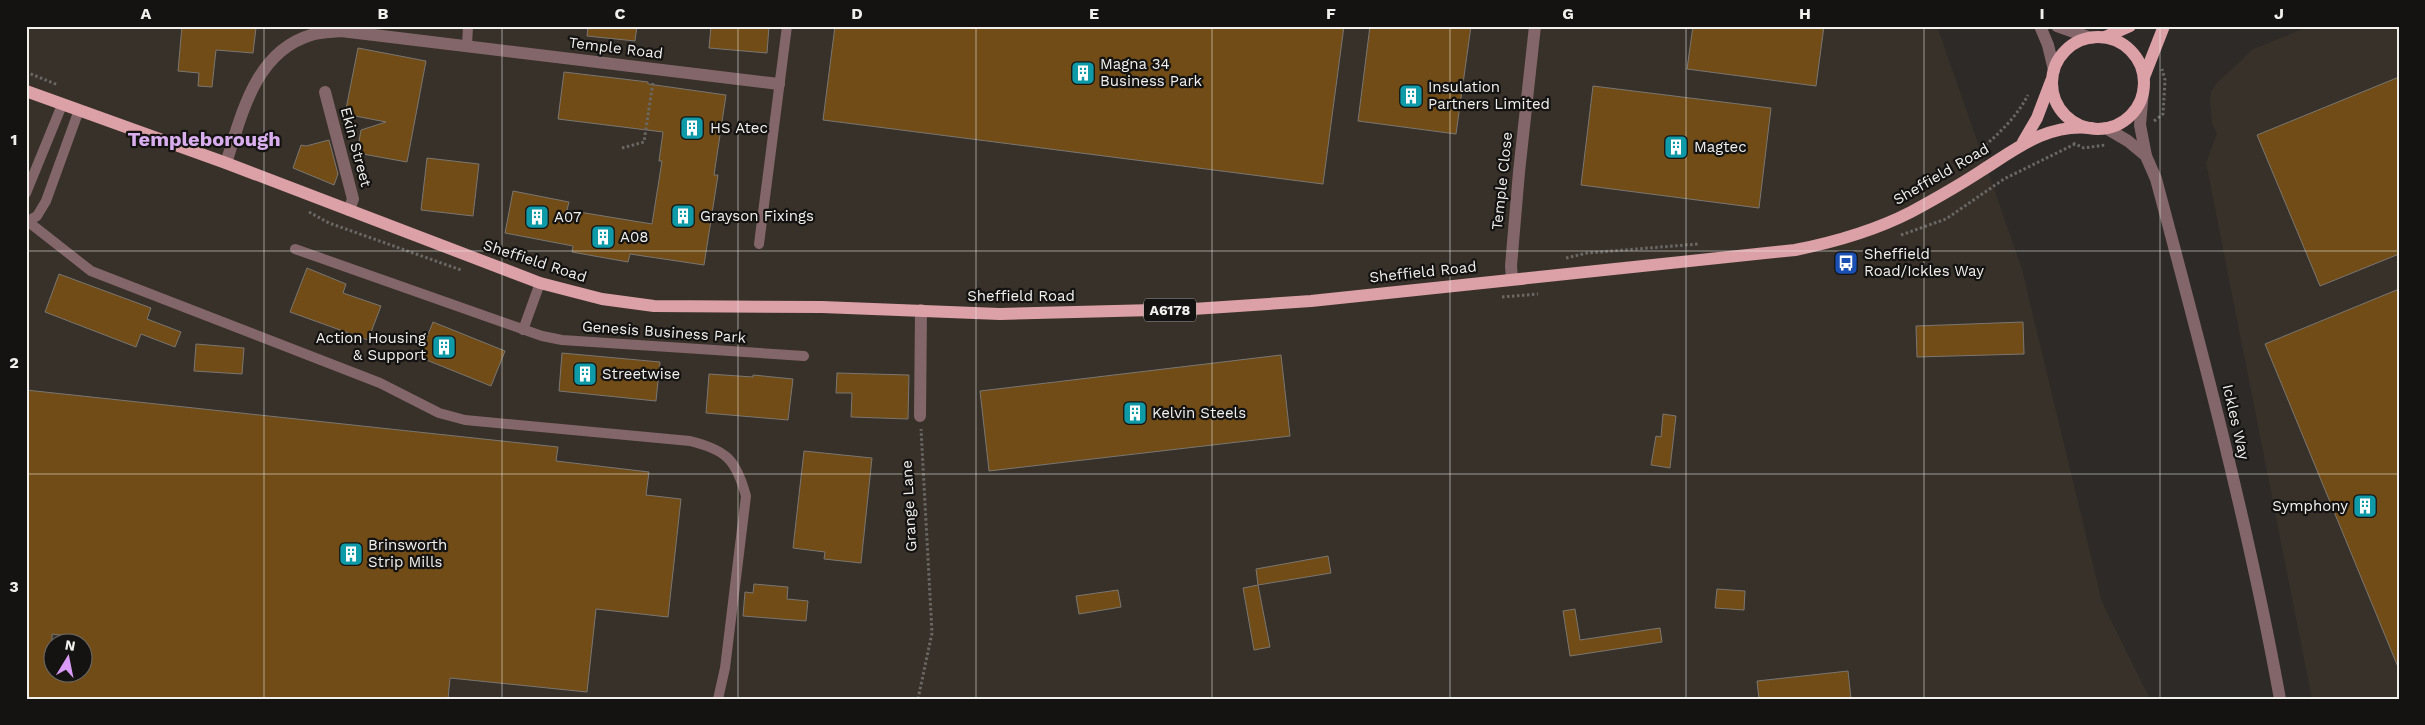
<svg xmlns="http://www.w3.org/2000/svg" width="2425" height="725" viewBox="0 0 2425 725" font-family="'Work Sans',sans-serif">
  <rect width="100%" height="100%" fill="#2d2a27"/>
  <g fill="#383129" fill-rule="evenodd">
    <path d="M26 26H1937L2022 269 2102 602 2150 699H26ZM52 642H82V672H52Z"/>
    <polygon points="2310,26 2399,26 2399,699 2312,699 2206,163 2217,133 2212,124 2210,101 2211,91 2218,82 2253,49"/>
  </g>
  <g fill="#714c16" stroke="#797672" fill-rule="evenodd">
    <polygon points="182,26 256,28 253,53 216,50 212,87 198,86 199,73 178,71"/>
    <polygon points="588,26 637,26 635,41 587,36"/>
    <polygon points="711,26 769,26 767,53 709,48"/>
    <polygon points="835,26 1344,26 1323,184 823,120"/>
    <polygon points="1370,26 1471,26 1456,134 1358,121"/>
    <polygon points="1693,26 1824,26 1816,86 1687,69"/>
    <polygon points="358,48 426,61 407,162 357,153 361,130 386,122 345,114"/>
    <polygon points="564,72 648,82 648,84 726,95 714,175 718,175 704,265 630,254 628,262 572,252 573,246 505,233 513,191 569,202 567,210 652,224 662,161 659,161 663,132 558,119"/>
    <polygon points="2399,77 2399,254 2320,286 2257,135"/>
    <polygon points="1593,86 1771,108 1759,208 1581,185"/>
    <polygon points="329,140 338,174 334,185 293,168 301,145 306,146"/>
    <polygon points="427,158 479,164 473,216 421,210"/>
    <polygon points="307,268 346,284 343,293 381,306 368,340 290,312"/>
    <polygon points="59,274 151,308 147,319 181,332 175,347 141,334 136,347 45,312"/>
    <polygon points="2399,289 2399,667 2398,667 2265,344"/>
    <polygon points="433,322 505,351 491,386 419,357"/>
    <polygon points="2023,322 2024,354 1917,357 1916,326"/>
    <polygon points="196,344 244,348 242,374 194,371"/>
    <polygon points="562,353 660,362 656,401 559,391"/>
    <polygon points="1281,355 1290,436 989,471 980,391"/>
    <polygon points="837,373 909,375 908,419 851,417 852,393 836,393"/>
    <polygon points="709,374 753,377 753,375 793,379 788,420 706,413"/>
    <path d="M26 390 558 447 556 461 649 472 646 495 681 499 668 617 596 609 587 692 450 678 448 699H26ZM52 634 82 638V672H52Z"/>
    <polygon points="1663,414 1676,416 1670,468 1651,465 1656,436 1661,437"/>
    <polygon points="804,451 872,458 861,563 824,559 825,552 793,548"/>
    <polygon points="1328,556 1331,573 1258,585 1256,569"/>
    <polygon points="754,584 788,587 787,599 808,601 806,621 743,616 745,592 753,593"/>
    <polygon points="1258,585 1270,647 1254,650 1243,588"/>
    <polygon points="1717,589 1745,591 1744,610 1715,608"/>
    <polygon points="1118,590 1121,607 1079,614 1076,596"/>
    <polygon points="1575,609 1580,640 1660,628 1662,642 1570,656 1563,611"/>
    <polygon points="1848,671 1851,699 1759,699 1757,681"/>
  </g>
  <g fill="none" stroke-linecap="round" stroke-linejoin="round">
    <g stroke="#6a6865" stroke-width="3" stroke-dasharray="2.5 2.5" stroke-linecap="butt">
      <polyline points="26,72 58,85"/>
      <polyline points="2154,121 2163,114 2165,80 2162,69"/>
      <polyline points="2073,143 2084,148 2105,145"/>
      <polyline points="622,148 644,142 653,82"/>
      <path d="M1966 161C1990 142 2014 122 2028 95"/>
      <polyline points="309,212 329,223 461,270"/>
      <polyline points="1901,235 1946,219 2004,179 2075,144"/>
      <polyline points="1566,258 1587,253 1698,244"/>
      <polyline points="1502,297 1538,294"/>
      <polyline points="918,699 932,633 921,429"/>
    </g>
    <g stroke="#836669" stroke-width="10">
      <polyline points="467,46 468,26"/>
      <polyline points="26,193 62,105"/>
      <path d="M26 220 91 271 380 383 439 413 465 420 690 441C727 450 736 460 746 496L725 668 718 699"/>
      <polyline points="26,222 37,216 46,201 79,110"/>
      <polyline points="759,244 787,26"/>
      <polyline points="295,249 542,336 562,340 804,356"/>
      <polyline points="523,330 540,283"/>
    </g>
    <g stroke="#836669" stroke-width="12">
      <polyline points="2040,26 2048,45 2054,70"/>
      <polyline points="2057,26 2091,38"/>
      <polyline points="325,92 353,199 349,210"/>
      <polyline points="2106,128 2128,141 2146,156 2140,125 2143,91"/>
      <path d="M2146 156 2156 179C2202 351 2248 523 2280 699"/>
      <path d="M226 163C242 114 255 52 311 35 320 32 332 32 341 31L779 84"/>
      <polyline points="1512,279 1511,266 1519,172 1535,26"/>
      <polyline points="920,416 921,310"/>
    </g>
    <g stroke="#dca0a7" stroke-width="12">
      <polyline points="2105,37 2130,26"/>
      <circle cx="2098" cy="83" r="46"/>
      <polyline points="2144,77 2164,26"/>
      <path d="M26 91 226 163 540 283 602 299 654 306 822 307 1000 314 1193 309 1311 301 1795 250C1835 242 1876 230 1911 212 1935 199 1958 186 1981 171 2016 149 2047 123 2091 128"/>
      <polyline points="2023,142 2037,118 2051,81"/>
    </g>
  </g>
  <path fill="none" stroke="#f1f0ed" stroke-width="1" stroke-opacity="0.55" d="M264 26V699M502 26V699M738 26V699M976 26V699M1212 26V699M1450 26V699M1686 26V699M1924 26V699M2160 26V699M26 251H2399M26 474H2399"/>
  <defs>
    <g id="building-square" transform="scale(1.25)"><rect x="-9" y="-9" width="18" height="18" rx="4" fill="#0f9aa8" stroke="#141312"/><path d="M-4-6H4V6H1V3H-1V6H-4ZM-2.5-4.3h1.7v1.8h-1.7ZM.8-4.3h1.7v1.8H.8ZM-2.5-1h1.7V.8h-1.7ZM.8-1h1.7V.8H.8Z" fill="#fff"/></g>
    <g id="bus-square" transform="scale(1.25)"><rect x="-9" y="-9" width="18" height="18" rx="4" fill="#1a4fb4" stroke="#141312"/><path d="M-5-6H5V4H4V6H2V4H-2V6H-4V4H-5ZM-3.5-4V0h7V-4ZM-3.5 1.2v1.5H-2V1.2ZM2 1.2v1.5H3.5V1.2Z" fill="#fff"/></g>
  </defs>
  <g fill-rule="evenodd">
    <use href="#building-square" x="1083" y="73"/>
    <use href="#building-square" x="1411" y="96"/>
    <use href="#building-square" x="692" y="128"/>
    <use href="#building-square" x="1676" y="147"/>
    <use href="#building-square" x="683" y="216"/>
    <use href="#building-square" x="537" y="217"/>
    <use href="#building-square" x="603" y="237"/>
    <use href="#bus-square" x="1846" y="263"/>
    <use href="#building-square" x="444" y="347"/>
    <use href="#building-square" x="585" y="374"/>
    <use href="#building-square" x="1135" y="413"/>
    <use href="#building-square" x="2365" y="506"/>
    <use href="#building-square" x="351" y="554"/>
  </g>
  <g text-anchor="middle" stroke-width="4.5" stroke-linejoin="round" paint-order="stroke">
    <rect fill="#141312" stroke="#afaeab" stroke-width="1" x="1144" y="298.5" width="52" height="23" rx="4"/>
    <g font-size="14" font-weight="bold" fill="#f1f0ed">
      <text x="1170" y="315">A6178</text>
    </g>
    <g font-size="15" fill="#f1f0ed" stroke="#141312">
      <text transform="translate(616 48) rotate(7)" y="5">Temple Road</text>
      <text transform="translate(356 147) rotate(75)" y="5">Ekin Street</text>
      <text transform="translate(1941 174) rotate(-30)" y="5">Sheffield Road</text>
      <text transform="translate(1502 181) rotate(-84)" y="5">Temple Close</text>
      <text transform="translate(535 261) rotate(18)" y="5">Sheffield Road</text>
      <text transform="translate(1423 272) rotate(-6)" y="5">Sheffield Road</text>
      <text x="1021" y="301">Sheffield Road</text>
      <text transform="translate(664 332) rotate(4)" y="5">Genesis Business Park</text>
      <text transform="translate(2236 422) rotate(77)" y="5">Ickles Way</text>
      <text transform="translate(909 506) rotate(-93)" y="5">Grange Lane</text>
    </g>
    <g font-size="15" fill="#f1f0ed" stroke="#141312" text-anchor="start">
      <text x="1100" y="69">Magna 34<tspan x="1100" dy="17">Business Park</tspan></text>
      <text x="1428" y="92">Insulation<tspan x="1428" dy="17">Partners Limited</tspan></text>
      <text x="710" y="133">HS Atec</text>
      <text x="1694" y="152">Magtec</text>
      <text x="700" y="221">Grayson Fixings</text>
      <text x="554" y="222">A07</text>
      <text x="620" y="242">A08</text>
      <text x="1864" y="259">Sheffield<tspan x="1864" dy="17">Road/Ickles Way</tspan></text>
      <text x="426" y="343" text-anchor="end">Action Housing<tspan x="426" dy="17">&amp; Support</tspan></text>
      <text x="602" y="379">Streetwise</text>
      <text x="1152" y="418">Kelvin Steels</text>
      <text x="2348" y="511" text-anchor="end">Symphony</text>
      <text x="368" y="550">Brinsworth<tspan x="368" dy="17">Strip Mills</tspan></text>
    </g>
    <g font-size="20" font-weight="bold" fill="#d9aeee" stroke="#141312">
      <text x="204" y="146">Templeborough</text>
    </g>
  </g>
  <rect width="2425" height="725" fill="none" stroke="#141312" stroke-width="55"/>
  <g transform="translate(68 658) rotate(10)"><circle r="24" fill="#141312" stroke="#6c6b6a"/>
  <path d="M0-4L9 19L0 12L-9 19Z" fill="#da9af7"/>
  <text y="-8" font-size="14" font-weight="bold" text-anchor="middle" fill="#f1f0ed">N</text>
  </g>
  <rect x="28" y="28" width="2370" height="670" fill="none" stroke="#f1f0ed" stroke-width="2"/>
  <g font-size="16" text-anchor="middle" font-weight="bold" fill="#f1f0ed">
    <text x="146" y="19">A</text>
    <text x="383" y="19">B</text>
    <text x="620" y="19">C</text>
    <text x="857" y="19">D</text>
    <text x="1094" y="19">E</text>
    <text x="1331" y="19">F</text>
    <text x="1568" y="19">G</text>
    <text x="1805" y="19">H</text>
    <text x="2042" y="19">I</text>
    <text x="2279" y="19">J</text>
    <text x="14" y="145">1</text>
    <text x="14" y="368">2</text>
    <text x="14" y="592">3</text>
  </g>
</svg>
